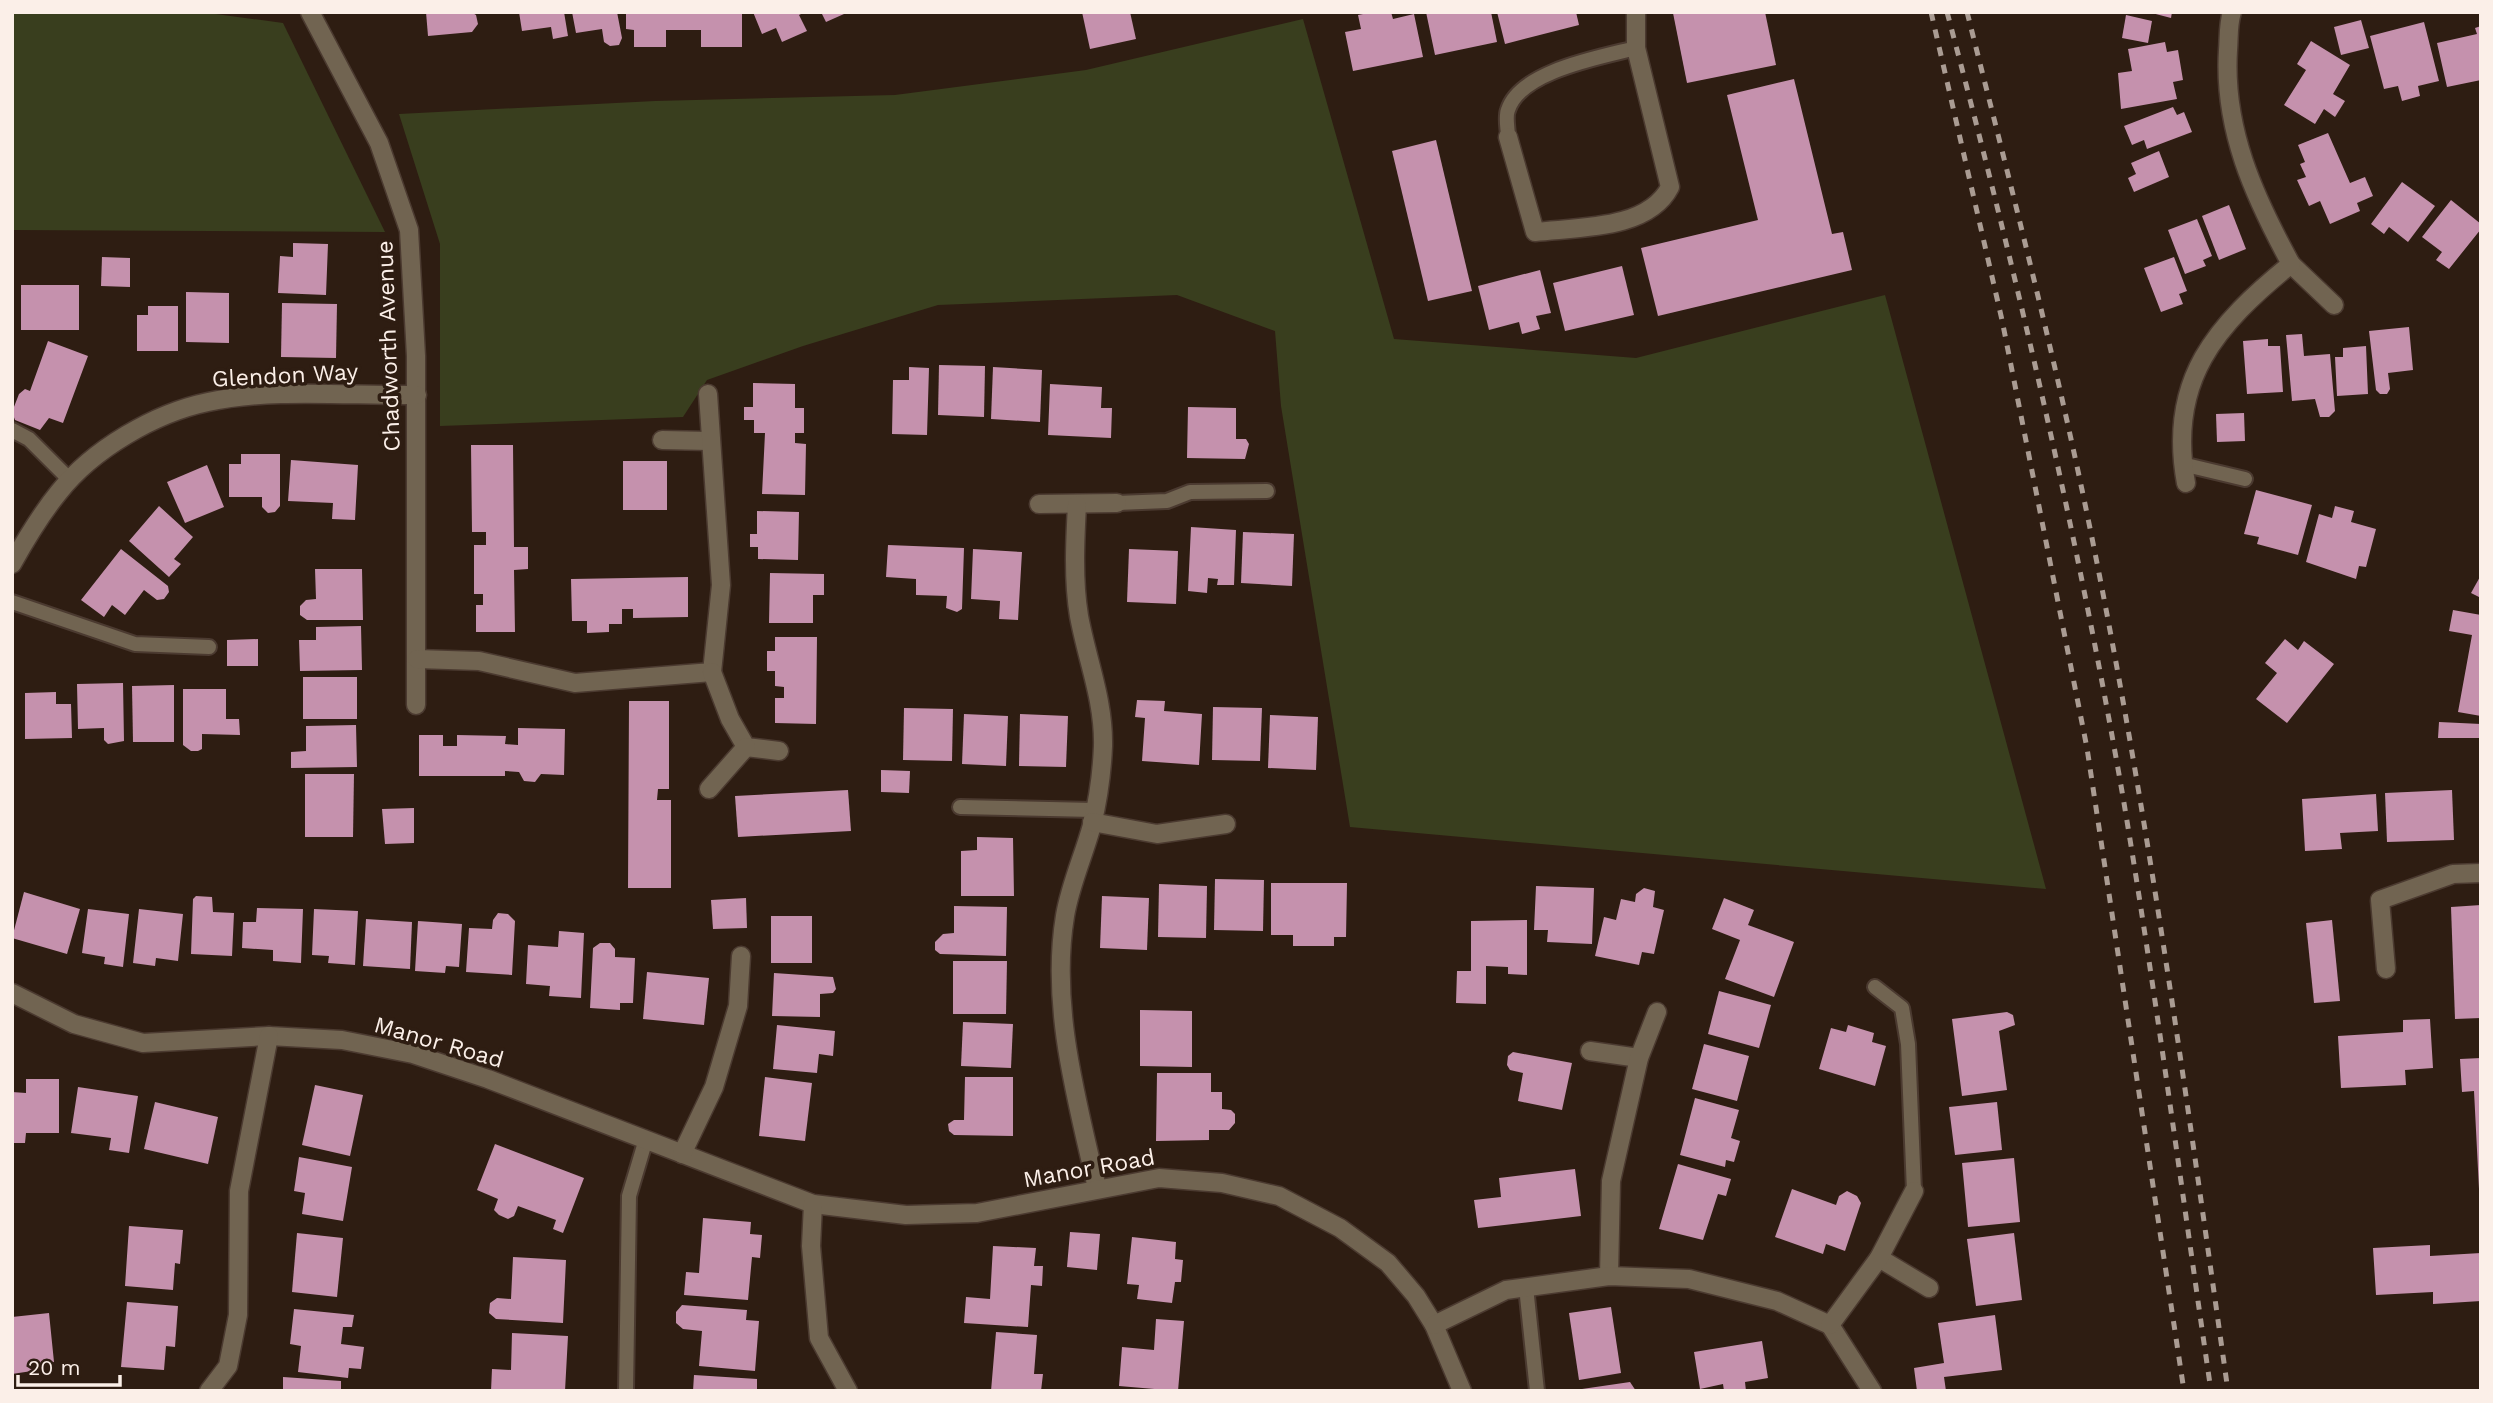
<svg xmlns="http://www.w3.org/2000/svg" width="2493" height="1403" viewBox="0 0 2493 1403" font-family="'Work Sans',sans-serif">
  <rect width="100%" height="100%" fill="#2e1d12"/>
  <g fill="#393e1e">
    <polygon points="12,12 201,12 283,23 385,232 12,230"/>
    <polygon points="1303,19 1394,339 1636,358 1885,295 2046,889 1350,827 1281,406 1275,331 1177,295 938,305 803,346 707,380 683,417 440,426 440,244 399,114 655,101 895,95 1086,70"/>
  </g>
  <g fill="#c591ad">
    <polygon points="426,12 471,12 476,15 478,24 472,32 428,36"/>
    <polygon points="519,12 564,12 568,36 553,39 551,27 522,31"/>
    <polygon points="572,12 617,12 622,38 619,45 610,46 604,42 602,29 576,33"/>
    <polygon points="626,12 742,12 742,47 701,47 701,30 666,30 666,47 634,47 634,30 626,29"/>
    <polygon points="753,12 805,12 799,15 807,31 782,42 776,28 762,34"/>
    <polygon points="821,12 843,12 844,14 826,22"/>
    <polygon points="1082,12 1130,12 1136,39 1090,49"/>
    <polygon points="1373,12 1391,12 1393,19 1414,14 1423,57 1353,71 1345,32 1361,29 1358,15"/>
    <polygon points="1426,12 1491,12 1497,42 1435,55"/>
    <polygon points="1497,12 1576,12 1579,25 1505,44"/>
    <polygon points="1765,12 1776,65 1687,83 1673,13"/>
    <polygon points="2148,12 2172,12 2171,18"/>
    <polygon points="2126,15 2152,21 2148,43 2122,38"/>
    <polygon points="2361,20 2369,48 2341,55 2334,27"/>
    <polygon points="2424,22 2439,81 2418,86 2420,96 2402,101 2398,86 2384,89 2370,36"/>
    <polygon points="2481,26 2481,80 2447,87 2437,43 2477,34 2475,28"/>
    <polygon points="2311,41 2350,65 2333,94 2345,101 2335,117 2324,109 2315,124 2284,105 2306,70 2297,64"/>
    <polygon points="2165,42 2167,52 2178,50 2183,80 2173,82 2177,99 2121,109 2118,73 2132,71 2128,49"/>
    <polygon points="1794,79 1832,234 1843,232 1852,270 1658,316 1641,248 1758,220 1727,95"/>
    <polygon points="2173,107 2177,115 2184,112 2192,132 2147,149 2144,140 2132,145 2124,126"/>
    <polygon points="2328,133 2350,183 2365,177 2373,196 2357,203 2360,211 2330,224 2320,201 2309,206 2297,180 2306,177 2300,164 2305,162 2298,145"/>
    <polygon points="1436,140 1472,291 1428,301 1392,151"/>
    <polygon points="2159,151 2169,177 2134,192 2128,178 2136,174 2131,163"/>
    <polygon points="2402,182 2435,206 2408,242 2389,227 2384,234 2371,224"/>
    <polygon points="2451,200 2481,224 2481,229 2449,269 2436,260 2442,252 2422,237"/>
    <polygon points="2229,205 2246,249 2219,260 2202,216"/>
    <polygon points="2197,219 2212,256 2203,260 2206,266 2185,274 2168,230"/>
    <polygon points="293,243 328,244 326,295 278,293 280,256 293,257"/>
    <polygon points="102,257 130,258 130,287 101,286"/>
    <polygon points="2174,257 2187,291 2179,294 2183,304 2161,312 2144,268"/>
    <polygon points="1622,266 1634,315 1565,331 1553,283"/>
    <polygon points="1540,270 1551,313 1536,316 1540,329 1522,334 1519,322 1489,330 1478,286"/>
    <rect x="21" y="285" width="58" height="45"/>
    <polygon points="186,292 229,293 229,343 186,342"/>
    <polygon points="282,303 337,304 336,358 281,357"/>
    <polygon points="148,306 178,306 178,351 137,351 137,315 148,315"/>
    <polygon points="2409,327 2413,370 2388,373 2390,389 2387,394 2380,394 2376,390 2369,331"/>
    <polygon points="2302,334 2304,356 2330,354 2335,411 2329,417 2320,417 2315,399 2292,401 2286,335"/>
    <polygon points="2268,339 2268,346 2280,346 2283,392 2247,394 2243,341"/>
    <polygon points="48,341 88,356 63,423 49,418 40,430 15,420 12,412 19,394 25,389 30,391"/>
    <polygon points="2366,346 2368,394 2337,396 2335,357 2343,357 2343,348"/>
    <polygon points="939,365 985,366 984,417 938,415"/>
    <polygon points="909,367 929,368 927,435 892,434 893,380 909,380"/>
    <polygon points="993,367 1042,370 1040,422 991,419"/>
    <polygon points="753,383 795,384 795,408 804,408 804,433 795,433 795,443 806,444 805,495 762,494 765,433 754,433 754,420 744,420 744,407 753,407"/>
    <polygon points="1050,384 1102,387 1101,408 1112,408 1111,438 1048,435"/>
    <polygon points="1188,407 1236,408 1236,439 1246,439 1249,444 1245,459 1187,458"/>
    <polygon points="2244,413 2245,441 2217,442 2216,414"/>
    <polygon points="471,445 513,445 514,547 528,547 528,569 514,570 515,632 476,632 476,605 483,605 483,594 474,594 474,545 486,545 486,532 472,532"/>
    <polygon points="241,454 280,454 280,506 275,512 268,513 262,507 262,497 229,497 229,464 241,464"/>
    <polygon points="291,460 358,465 355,520 332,519 333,503 288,501"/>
    <rect x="623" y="461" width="44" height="49"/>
    <polygon points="207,465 224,507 185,523 167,482"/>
    <polygon points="2256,490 2312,505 2298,555 2257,544 2259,537 2244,534"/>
    <polygon points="159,506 193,537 174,559 181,564 169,577 129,541"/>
    <polygon points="2335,506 2354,511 2351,522 2376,529 2366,567 2359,566 2356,579 2306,562 2319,514 2332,518"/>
    <polygon points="757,511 799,512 798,560 758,559 758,547 750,547 750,534 757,534"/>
    <polygon points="1191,527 1236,530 1234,585 1217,585 1218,579 1208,578 1207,593 1188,591"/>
    <polygon points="1243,532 1294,534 1292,586 1241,583"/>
    <polygon points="888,545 964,548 962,609 957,612 946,608 947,596 916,595 916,579 886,577"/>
    <polygon points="121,549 168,586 169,592 164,599 157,600 144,590 125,615 112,605 104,617 81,600"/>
    <polygon points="973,549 1022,552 1018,620 999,619 1000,601 971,599"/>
    <polygon points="1129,549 1178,551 1176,604 1127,602"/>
    <polygon points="315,569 362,569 363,620 307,620 300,615 300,606 306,600 316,599"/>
    <polygon points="770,573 824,574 824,595 813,595 813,623 769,623"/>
    <polygon points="2481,575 2481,598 2471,593"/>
    <polygon points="688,577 688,617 633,618 633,609 622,609 622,624 609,624 609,632 587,633 587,621 572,621 571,579"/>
    <polygon points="2453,610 2481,615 2481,716 2458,712 2472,635 2449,631"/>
    <polygon points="361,626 362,670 300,671 299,640 316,640 316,627"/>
    <polygon points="775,637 817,637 816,724 775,723 775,698 784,698 784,687 775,686 775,671 767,671 767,651 775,651"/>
    <polygon points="258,639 258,666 227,666 227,640"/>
    <polygon points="2285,639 2298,650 2304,641 2334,664 2287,723 2256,699 2277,673 2265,663"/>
    <rect x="303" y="677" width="54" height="42"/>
    <polygon points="123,683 124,741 108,744 104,740 104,728 78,729 77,684"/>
    <polygon points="174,685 174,742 133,742 132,686"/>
    <polygon points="183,689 226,689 226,719 239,719 240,735 202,734 202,749 198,751 191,751 183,745"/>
    <polygon points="56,692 56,704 71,704 72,738 25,739 25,693"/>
    <polygon points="1137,700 1165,701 1164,711 1202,714 1199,765 1142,761 1145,718 1135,717"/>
    <polygon points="629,701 669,701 669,789 658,789 657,800 671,800 671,888 628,888"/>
    <polygon points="1213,707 1262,708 1260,761 1212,760"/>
    <polygon points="904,708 953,709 952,761 903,760"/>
    <polygon points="964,714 1008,716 1006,766 962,764"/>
    <polygon points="1020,714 1068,716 1066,767 1019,766"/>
    <polygon points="1270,715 1318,717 1316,770 1268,768"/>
    <polygon points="2439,722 2481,724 2481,738 2438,738"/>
    <polygon points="356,725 357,767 291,768 291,752 306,751 306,726"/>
    <polygon points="518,728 565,729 564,775 541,774 535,782 524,781 519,772 505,771 505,776 419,776 419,735 443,735 443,746 457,746 457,735 506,736 505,744 518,745"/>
    <polygon points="881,770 910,771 909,793 881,792"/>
    <polygon points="305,774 354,774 353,837 305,837"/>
    <polygon points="848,790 851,831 738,837 735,796"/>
    <polygon points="2452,790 2454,840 2387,842 2385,793"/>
    <polygon points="2376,794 2378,831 2340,833 2342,849 2305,851 2302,799"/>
    <polygon points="414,808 414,843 385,844 382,809"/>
    <polygon points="977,837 1013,838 1014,896 961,896 961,851 977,850"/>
    <polygon points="1215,879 1264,880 1263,931 1214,930"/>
    <polygon points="1271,883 1347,883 1346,937 1334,937 1334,946 1293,946 1293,935 1271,935"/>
    <polygon points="1159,884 1207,886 1206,938 1158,937"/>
    <polygon points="1536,886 1594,888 1592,944 1547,942 1548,930 1534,930"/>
    <polygon points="1644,888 1655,891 1653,907 1664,910 1654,954 1642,952 1639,965 1595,956 1604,917 1616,920 1621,899 1635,902 1636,894"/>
    <polygon points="24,892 80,909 67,954 12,938"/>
    <polygon points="196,896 212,897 213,912 234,913 232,956 191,954 193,899"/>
    <polygon points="1102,896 1149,898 1147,950 1100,948"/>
    <polygon points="746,898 747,928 713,929 711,900"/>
    <polygon points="1724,898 1754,910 1748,925 1794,942 1774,997 1725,979 1740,940 1712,929"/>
    <polygon points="2481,905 2481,1018 2455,1019 2451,907"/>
    <polygon points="954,906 1007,907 1006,956 940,954 935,950 935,942 943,934 954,933"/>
    <polygon points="257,908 303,909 301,963 273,961 273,950 242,948 243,922 256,922"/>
    <polygon points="88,909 129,914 123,967 104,964 105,957 82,953"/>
    <polygon points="139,909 183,914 178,961 156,958 155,966 133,963"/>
    <polygon points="314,909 358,911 355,965 328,963 329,956 312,955"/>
    <polygon points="498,913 508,914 515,921 512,975 466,972 469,928 492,929 493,920"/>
    <rect x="771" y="916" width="41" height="47"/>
    <polygon points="366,919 412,922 410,969 363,966"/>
    <polygon points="1527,920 1527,975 1508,974 1508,967 1486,966 1486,1004 1456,1003 1457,971 1471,971 1471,921"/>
    <polygon points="2332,920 2340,1001 2314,1003 2306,923"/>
    <polygon points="418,921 462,924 459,967 446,966 445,973 415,971"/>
    <polygon points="559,931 584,933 581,998 549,996 550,986 526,984 528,945 558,947"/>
    <polygon points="600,943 610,943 615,949 615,957 635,958 633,1003 620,1003 620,1010 590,1008 593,948"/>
    <polygon points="953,961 1007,961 1006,1014 953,1014"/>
    <polygon points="647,972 709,978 704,1025 643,1019"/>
    <polygon points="774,973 833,977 836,989 833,993 820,994 820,1017 772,1016"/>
    <polygon points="1719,991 1771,1005 1759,1048 1708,1034"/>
    <polygon points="1140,1010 1192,1011 1192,1067 1140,1066"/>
    <polygon points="2007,1012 2013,1015 2015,1025 1999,1031 2007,1090 1962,1096 1952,1019"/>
    <polygon points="2430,1019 2433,1068 2405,1070 2406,1085 2341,1088 2338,1036 2403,1032 2403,1020"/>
    <polygon points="963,1022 1013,1024 1011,1068 961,1066"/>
    <polygon points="777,1025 835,1031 833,1056 819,1054 817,1073 773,1069"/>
    <polygon points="1848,1025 1874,1033 1872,1042 1886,1046 1875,1086 1819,1069 1831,1028 1846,1032"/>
    <polygon points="1704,1044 1749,1056 1737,1101 1692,1089"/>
    <polygon points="1513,1052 1572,1063 1562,1110 1518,1101 1523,1073 1510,1070 1507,1065 1508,1056"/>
    <polygon points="2481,1058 2481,1189 2479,1189 2474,1091 2462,1092 2460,1059"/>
    <polygon points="1157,1073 1211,1073 1211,1092 1222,1092 1222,1109 1231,1110 1235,1114 1235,1123 1229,1130 1209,1130 1209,1140 1156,1141"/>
    <polygon points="765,1077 812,1083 805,1141 759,1136"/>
    <polygon points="965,1077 1013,1077 1013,1136 954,1135 949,1131 948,1124 954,1120 964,1120"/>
    <polygon points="26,1079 59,1079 59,1133 26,1133 25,1143 12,1143 12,1092 26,1093"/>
    <polygon points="315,1085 363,1095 350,1156 302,1145"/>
    <polygon points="78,1087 138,1096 129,1153 109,1150 111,1138 71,1133"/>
    <polygon points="1695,1098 1739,1110 1731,1138 1740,1141 1734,1162 1726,1160 1725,1167 1680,1155"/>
    <polygon points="155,1102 218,1117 208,1164 144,1149"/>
    <polygon points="1997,1102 2002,1150 1955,1155 1949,1107"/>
    <polygon points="495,1144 584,1178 563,1233 553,1229 556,1220 518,1206 514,1216 508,1219 499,1215 494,1210 498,1199 477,1190"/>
    <polygon points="299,1157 352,1167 343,1221 302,1214 305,1193 294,1191"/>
    <polygon points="2014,1158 2020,1222 1968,1227 1962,1163"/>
    <polygon points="1678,1164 1731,1179 1726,1196 1718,1194 1703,1240 1659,1229"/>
    <polygon points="1575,1169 1581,1216 1478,1228 1474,1200 1501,1197 1499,1178"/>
    <polygon points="1792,1189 1836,1205 1839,1196 1847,1191 1857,1196 1861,1203 1845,1251 1826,1244 1823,1254 1775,1237"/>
    <polygon points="703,1218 751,1222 750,1234 762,1235 760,1258 752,1257 748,1300 684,1295 686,1272 699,1273"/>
    <polygon points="129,1226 183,1230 180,1264 175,1263 173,1290 125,1286"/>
    <polygon points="1070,1232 1100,1234 1097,1270 1067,1267"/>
    <polygon points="297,1233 343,1238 337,1297 292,1292"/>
    <polygon points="2014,1233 2022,1300 1976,1306 1967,1239"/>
    <polygon points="1132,1237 1176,1242 1175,1259 1183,1260 1181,1282 1175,1282 1172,1303 1137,1299 1139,1285 1127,1284"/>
    <polygon points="2430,1245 2430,1256 2481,1253 2481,1301 2433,1304 2433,1292 2376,1295 2373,1248"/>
    <polygon points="993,1246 1036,1248 1034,1266 1043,1266 1042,1286 1031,1285 1028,1327 964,1323 966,1297 990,1299"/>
    <polygon points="513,1257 566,1260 563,1323 496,1319 489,1313 490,1303 497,1298 511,1299"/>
    <polygon points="127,1302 178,1306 175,1347 166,1346 164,1370 121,1367"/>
    <polygon points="682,1305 747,1310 746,1320 759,1321 755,1371 699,1366 702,1331 683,1329 676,1323 676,1312"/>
    <polygon points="1611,1307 1621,1373 1579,1380 1569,1313"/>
    <polygon points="294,1309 354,1315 352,1327 343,1327 341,1344 364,1347 361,1369 349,1368 348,1378 298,1372 301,1346 290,1344"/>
    <polygon points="49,1313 54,1362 31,1365 32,1371 12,1374 12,1317"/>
    <polygon points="1995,1315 2002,1370 1944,1377 1946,1391 1917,1391 1914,1368 1944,1363 1938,1323"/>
    <polygon points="1156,1319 1184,1321 1178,1391 1119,1386 1122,1347 1154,1350"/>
    <polygon points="996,1332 1037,1335 1034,1374 1043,1374 1041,1391 991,1391"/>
    <polygon points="512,1333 568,1336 565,1391 491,1391 492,1369 511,1370"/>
    <polygon points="1762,1341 1768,1378 1745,1382 1746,1391 1724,1391 1723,1384 1700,1389 1694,1352"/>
    <polygon points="694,1375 757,1379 757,1391 693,1391"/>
    <polygon points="283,1377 341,1381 341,1391 283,1391"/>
    <polygon points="1630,1382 1636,1391 1582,1391 1582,1389"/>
  </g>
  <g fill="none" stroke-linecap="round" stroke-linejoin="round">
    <g stroke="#4b3a30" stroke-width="18">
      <g id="lane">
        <path d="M1508 137C1508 129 1505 117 1508 110 1520 71 1601 57 1636 48"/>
        <polyline points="12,430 29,439 70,480"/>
        <polyline points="2182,464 2245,479"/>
        <polyline points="1117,503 1167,501 1190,492 1267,491"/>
        <polyline points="12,602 135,644 209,647"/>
        <polyline points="960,807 1094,810"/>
        <polyline points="1875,987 1902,1008 1908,1044 1914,1191"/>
        <polyline points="1526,1287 1537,1391"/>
        <polyline points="626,1391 629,1196 646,1139"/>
      </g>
    </g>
    <g stroke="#4b3a30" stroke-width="21">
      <g id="street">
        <polyline points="310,12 379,143 409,230 416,356 416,705"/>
        <path d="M1508 137 1535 232C1579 227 1648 230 1670 187L1636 48V12"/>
        <polyline points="2291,264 2334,305"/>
        <polyline points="662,440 710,441"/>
        <path d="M2186 483C2167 380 2216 325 2291 264 2254 196 2223 129 2228 50 2229 38 2228 24 2232 12"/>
        <polyline points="1039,504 1117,503"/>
        <path d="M1077 505C1075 541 1073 580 1079 616 1087 660 1104 700 1103 746 1102 771 1098 800 1092 825 1084 855 1070 885 1065 916 1050 1006 1077 1101 1097 1188"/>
        <path d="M12 564C26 539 41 514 59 492 93 449 155 413 208 402 271 388 352 396 417 395"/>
        <polyline points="417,659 479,661 575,683 712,672 721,585 708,394"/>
        <polyline points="712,672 730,719 746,747 779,751"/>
        <polyline points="709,789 746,747"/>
        <polyline points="1092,822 1157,834 1226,824"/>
        <polyline points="2386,969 2380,900 2453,874 2481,873"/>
        <polyline points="12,993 74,1024 143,1043 269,1036 342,1040 413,1054 488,1079 813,1204 906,1215 977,1213 1159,1178 1222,1183 1279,1196 1340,1228 1388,1263 1416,1296 1434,1325 1462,1391"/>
        <polyline points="1590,1051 1639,1058"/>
        <polyline points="682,1154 714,1087 738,1006 741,956"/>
        <polyline points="813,1204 811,1246 819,1338 848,1391"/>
        <polyline points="1879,1258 1929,1288"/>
        <polyline points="1609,1276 1611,1181 1639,1058 1657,1012"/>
        <polyline points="1434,1325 1506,1290 1609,1276 1689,1279 1777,1301 1830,1325 1872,1391"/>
        <polyline points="1830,1325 1879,1258 1914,1191"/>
        <polyline points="209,1391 228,1366 238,1315 239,1191 269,1036"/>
      </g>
    </g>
    <use href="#lane" stroke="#716451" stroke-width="14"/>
    <use href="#street" stroke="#716451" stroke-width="18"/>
    <g stroke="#aa9c93" stroke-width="5" stroke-dasharray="9 9" stroke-linecap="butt">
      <polyline points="1931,12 2002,320 2087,748 2184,1391"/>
      <path d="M1947 12C2016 271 2077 533 2123 797 2156 994 2182 1193 2211 1391"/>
      <path d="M1967 12C2012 190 2058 368 2094 548 2150 827 2188 1109 2228 1391"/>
    </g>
  </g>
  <g text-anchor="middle" stroke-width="7" stroke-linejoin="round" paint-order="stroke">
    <g font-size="23" fill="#fbefe8" stroke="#2e1d12">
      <text transform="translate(388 346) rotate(-92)" y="8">Chadworth Avenue</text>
      <text transform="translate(285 375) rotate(-3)" y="8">Glendon Way</text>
      <text transform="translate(439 1042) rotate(16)" y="8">Manor Road</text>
      <text transform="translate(1089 1168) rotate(-10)" y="8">Manor Road</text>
    </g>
  </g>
  <rect width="2493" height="1403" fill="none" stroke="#fbefe8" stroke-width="28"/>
  <path d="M18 1375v10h102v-10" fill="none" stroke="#fbefe8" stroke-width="3.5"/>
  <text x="28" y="1375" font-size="21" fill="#fbefe8" stroke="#2e1d12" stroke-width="5" paint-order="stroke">20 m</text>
</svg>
